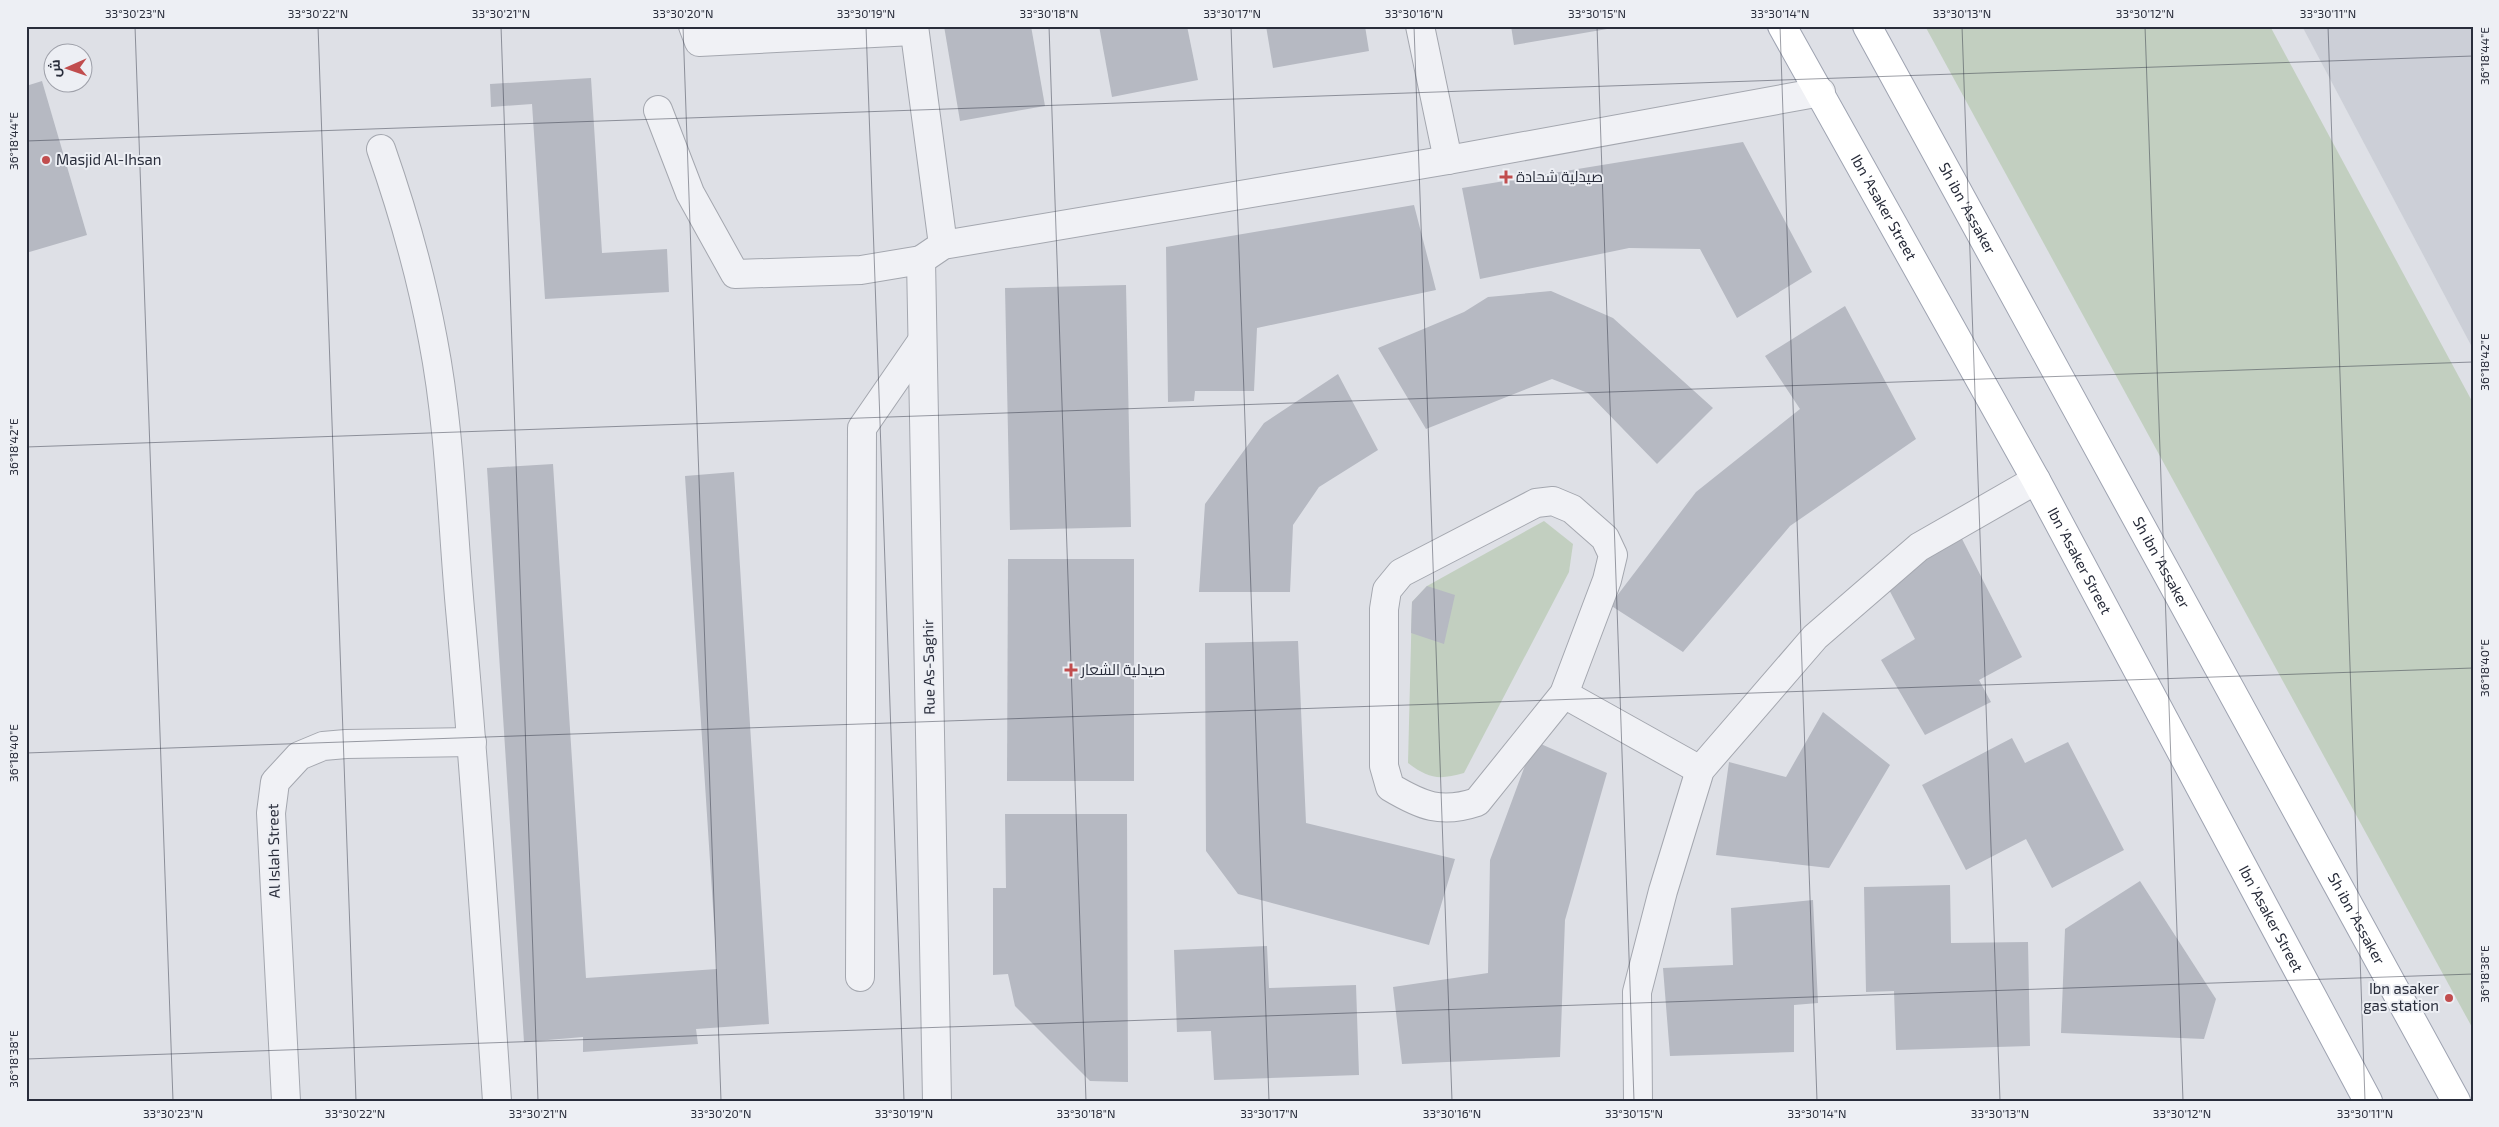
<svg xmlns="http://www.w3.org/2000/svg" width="2499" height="1127" viewBox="0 0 2499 1127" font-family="'Exo 2',Cairo,sans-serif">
  <rect width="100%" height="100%" fill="#dee0e6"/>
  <polygon fill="#cccfd7" points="2302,26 2473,26 2473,349"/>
  <g fill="#c2cfc0">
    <polygon points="1925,26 2270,26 2473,403 2473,1029"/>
    <path d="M1544 521 1573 544 1569 572 1464 773C1439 780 1429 779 1408 763L1412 602 1427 586Z"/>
  </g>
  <g fill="#b6b9c2">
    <polygon points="944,26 1031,26 1045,106 960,121"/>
    <polygon points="1099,26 1187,26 1198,80 1112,97"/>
    <polygon points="1266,26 1365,26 1369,51 1273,68"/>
    <polygon points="1511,26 1607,26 1607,29 1514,45"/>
    <polygon points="591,78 602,253 667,249 669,292 545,299 532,104 491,107 490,84"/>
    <polygon points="42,81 87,235 26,253 26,86"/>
    <polygon points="1743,142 1812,272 1737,318 1700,249 1629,248 1480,279 1462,188"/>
    <polygon points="1414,205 1436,290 1257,328 1254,391 1195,391 1194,401 1168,402 1166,247"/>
    <polygon points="1126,285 1131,527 1010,530 1005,288"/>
    <polygon points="1551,291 1613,318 1713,408 1657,464 1588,393 1552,379 1426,429 1378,348 1464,312 1488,297"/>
    <polygon points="1845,306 1916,439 1790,526 1683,652 1610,605 1696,492 1800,409 1765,356"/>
    <polygon points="1338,374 1378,450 1319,487 1293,525 1290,592 1199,592 1205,504 1264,423"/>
    <polygon points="553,464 586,978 717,969 685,476 734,472 769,1024 696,1029 698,1044 583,1052 583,1037 524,1042 487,468"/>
    <polygon points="1960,535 2022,657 1979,680 1991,702 1925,735 1881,660 1915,639 1885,582"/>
    <polygon points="1008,559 1134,559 1134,781 1007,781"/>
    <polygon points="1427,586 1455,595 1444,644 1411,633 1412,602"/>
    <polygon points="1298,641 1306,823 1455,859 1429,945 1238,894 1206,851 1205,643"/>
    <polygon points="1823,712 1890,765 1829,868 1716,855 1729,762 1786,777"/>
    <polygon points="2012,738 2025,763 2068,742 2124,850 2052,888 2026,839 1966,870 1922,785"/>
    <polygon points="1534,741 1607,773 1565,920 1560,1057 1402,1064 1393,987 1488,973 1490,860"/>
    <polygon points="1005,814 1127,814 1128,1082 1090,1081 1015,1006 1008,974 993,975 993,888 1006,888"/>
    <polygon points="2140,881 2216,999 2204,1039 2061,1033 2065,929"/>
    <polygon points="1950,885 1951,943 2028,942 2030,1046 1896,1050 1894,991 1866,992 1864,887"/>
    <polygon points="1813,900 1818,1003 1794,1005 1794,1052 1670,1056 1663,968 1733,965 1731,908"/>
    <polygon points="1267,946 1269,988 1356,985 1359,1075 1214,1080 1211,1031 1177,1032 1174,950"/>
  </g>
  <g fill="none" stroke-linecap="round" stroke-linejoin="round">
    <g stroke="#a4a7af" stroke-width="30">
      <g id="minor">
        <polyline points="693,26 699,42 913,31"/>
        <polyline points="914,26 943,245"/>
        <polyline points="1420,26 1448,160"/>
        <polyline points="658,110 690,193 735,274 861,270 921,260"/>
        <path d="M381 149C403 212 421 275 433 340 450 428 452 520 460 609 475 773 486 937 497 1101"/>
        <path d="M1553 501 1572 509 1605 538 1613 555 1607 580 1564 694 1477 802C1441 814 1422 806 1390 787L1384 766V609L1387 590 1401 573 1536 503Z"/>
        <polyline points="1564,694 1700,770"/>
        <polyline points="860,977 862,428 922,341"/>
        <polyline points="286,1101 271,813 275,782 299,756 323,746 346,744 472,742"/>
        <polyline points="937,1101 921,260 943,245 1448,160 1821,92"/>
        <polyline points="1638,1101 1637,992 1663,891 1700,770 1815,637 1919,547 2036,480"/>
      </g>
    </g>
    <g stroke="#9ea3b1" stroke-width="30">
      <g id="major">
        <path id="s1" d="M1782 26 2036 480 2368 1101"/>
        <path id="s2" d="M1867 26 2456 1101"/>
      </g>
    </g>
    <use href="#minor" stroke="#f0f1f5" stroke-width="28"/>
    <use href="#major" stroke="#fff" stroke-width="28"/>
  </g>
  <path fill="none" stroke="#292d3b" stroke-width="1" stroke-opacity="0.45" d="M135 26 173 1101M318 26 356 1101M501 26 538 1101M683 26 721 1101M866 26 904 1101M1049 26 1086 1101M1231 26 1269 1101M1414 26 1452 1101M1597 26 1634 1101M1780 26 1817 1101M1962 26 2000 1101M2145 26 2183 1101M2328 26 2365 1101M26 141 2473 56M26 447 2473 362M26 753 2473 668M26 1059 2473 974"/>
  <g fill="#c14d4e" stroke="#edeff4" stroke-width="2">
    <circle cx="46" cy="160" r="5"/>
    <path d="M1503.5 169.5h5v5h5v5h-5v5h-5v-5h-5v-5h5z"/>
    <path d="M1068.5 662.5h5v5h5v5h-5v5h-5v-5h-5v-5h5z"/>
    <circle cx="2449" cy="998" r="5"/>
  </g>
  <g text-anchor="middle" stroke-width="4" stroke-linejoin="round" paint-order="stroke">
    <g font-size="15" fill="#292d3b" stroke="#edeff4" text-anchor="start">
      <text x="56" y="165">Masjid Al-Ihsan</text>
      <text x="1516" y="182">صيدلية شحادة</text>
      <text x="1081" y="675">صيدلية الشعار</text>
      <text x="2439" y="994" text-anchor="end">Ibn asaker<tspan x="2439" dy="17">gas station</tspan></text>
    </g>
    <g font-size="15" fill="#292d3b" stroke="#edeff4">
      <text dy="5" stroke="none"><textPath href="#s1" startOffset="208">Ibn 'Asaker Street</textPath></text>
      <text dy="5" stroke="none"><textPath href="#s2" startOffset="208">Sh ibn 'Assaker</textPath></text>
      <text dy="5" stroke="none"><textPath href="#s1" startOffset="612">Ibn 'Asaker Street</textPath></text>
      <text dy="5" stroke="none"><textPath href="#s2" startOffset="612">Sh ibn 'Assaker</textPath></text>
      <text transform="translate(929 667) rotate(-91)" y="5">Rue As-Saghir</text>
      <text transform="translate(274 851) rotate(-91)" y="5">Al Islah Street</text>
      <text dy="5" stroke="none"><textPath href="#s1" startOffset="1018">Ibn 'Asaker Street</textPath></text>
      <text dy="5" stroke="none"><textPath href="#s2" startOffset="1018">Sh ibn 'Assaker</textPath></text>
    </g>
  </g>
  <rect width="2499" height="1127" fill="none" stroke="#edeff4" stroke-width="55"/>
  <g transform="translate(68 68) rotate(268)"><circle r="24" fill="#edeff4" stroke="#9fa1aa"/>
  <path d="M0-4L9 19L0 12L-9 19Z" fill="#c14d4e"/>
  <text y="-8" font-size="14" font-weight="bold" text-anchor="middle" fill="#292d3b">ش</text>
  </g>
  <rect x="28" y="28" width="2444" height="1072" fill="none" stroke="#292d3b" stroke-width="2"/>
  <g font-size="12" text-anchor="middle" fill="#292d3b">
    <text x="135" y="18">33°30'23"N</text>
    <text x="318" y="18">33°30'22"N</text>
    <text x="501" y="18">33°30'21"N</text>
    <text x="683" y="18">33°30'20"N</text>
    <text x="866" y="18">33°30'19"N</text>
    <text x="1049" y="18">33°30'18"N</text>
    <text x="1232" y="18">33°30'17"N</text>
    <text x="1414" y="18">33°30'16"N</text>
    <text x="1597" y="18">33°30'15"N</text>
    <text x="1780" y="18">33°30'14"N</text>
    <text x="1962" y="18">33°30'13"N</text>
    <text x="2145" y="18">33°30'12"N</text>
    <text x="2328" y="18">33°30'11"N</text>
    <text transform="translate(2485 56) rotate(-90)" y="4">36°18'44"E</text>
    <text transform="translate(14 141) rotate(-90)" y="4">36°18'44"E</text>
    <text transform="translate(2485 362) rotate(-90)" y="4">36°18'42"E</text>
    <text transform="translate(14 447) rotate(-90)" y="4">36°18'42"E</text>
    <text transform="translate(2485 668) rotate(-90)" y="4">36°18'40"E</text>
    <text transform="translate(14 753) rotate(-90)" y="4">36°18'40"E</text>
    <text transform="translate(2485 974) rotate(-90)" y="4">36°18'38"E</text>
    <text transform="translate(14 1059) rotate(-90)" y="4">36°18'38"E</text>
    <text x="173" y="1118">33°30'23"N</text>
    <text x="355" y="1118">33°30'22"N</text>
    <text x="538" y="1118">33°30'21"N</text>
    <text x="721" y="1118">33°30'20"N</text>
    <text x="904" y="1118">33°30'19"N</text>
    <text x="1086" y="1118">33°30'18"N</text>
    <text x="1269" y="1118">33°30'17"N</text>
    <text x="1452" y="1118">33°30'16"N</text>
    <text x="1634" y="1118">33°30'15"N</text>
    <text x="1817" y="1118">33°30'14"N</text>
    <text x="2000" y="1118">33°30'13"N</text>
    <text x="2182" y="1118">33°30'12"N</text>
    <text x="2365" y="1118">33°30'11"N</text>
  </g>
</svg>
